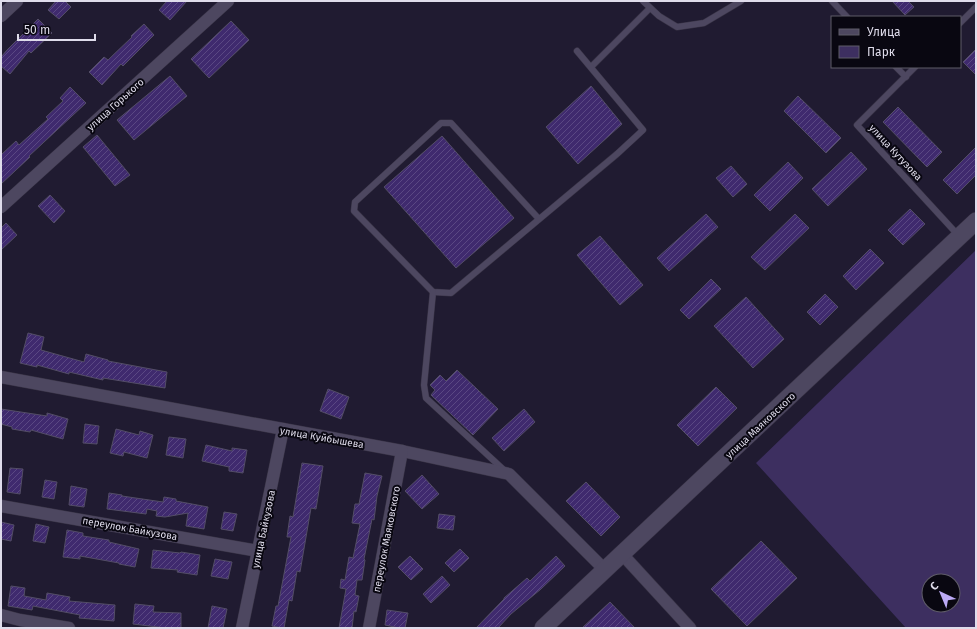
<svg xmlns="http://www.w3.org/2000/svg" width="977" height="629" viewBox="0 0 977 629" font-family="'Fira Sans',sans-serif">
  <defs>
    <pattern id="building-hatch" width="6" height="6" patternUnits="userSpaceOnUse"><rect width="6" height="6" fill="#3f2a6e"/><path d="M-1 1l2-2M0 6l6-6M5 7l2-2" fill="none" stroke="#5a4883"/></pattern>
  </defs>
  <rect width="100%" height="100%" fill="#201b31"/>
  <path fill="#3d2f60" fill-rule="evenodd" d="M975 251 976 252V628H906L756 463ZM929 581H953V605H929Z"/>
  <g fill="url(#building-hatch)" stroke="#534d66">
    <polygon points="56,1 65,1 71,7 59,19 48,10"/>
    <polygon points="167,1 187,1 170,20 159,10"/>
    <polygon points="892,1 908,1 914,7 905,15"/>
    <polygon points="38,19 52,33 31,53 29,51 10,74 1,66 1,57 8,49"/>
    <polygon points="231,21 249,40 209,78 191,59"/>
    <polygon points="144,24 154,35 123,66 121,64 102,85 89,72 104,57 108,60 132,37 131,36"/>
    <polygon points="976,49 976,75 963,62"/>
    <polygon points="170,76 187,96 134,140 117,120"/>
    <polygon points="591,86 622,124 578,164 546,127"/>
    <polygon points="70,87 86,103 29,156 30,157 1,184 1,155 16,141 19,145 48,119 46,117 63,101 60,98"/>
    <polygon points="798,96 841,138 826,153 784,111"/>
    <polygon points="898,107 942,152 927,167 883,122"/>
    <polygon points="97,135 130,175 115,186 83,147"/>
    <polygon points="442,136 514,218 456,268 384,187"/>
    <polygon points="976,147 976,175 957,194 943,180"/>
    <polygon points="851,152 867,169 828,206 812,189"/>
    <polygon points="788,162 803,178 770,211 754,195"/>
    <polygon points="731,166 747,184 733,197 716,178"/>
    <polygon points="50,195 65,211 54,223 38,206"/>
    <polygon points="910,209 925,224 903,245 888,230"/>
    <polygon points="706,214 718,227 669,271 657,258"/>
    <polygon points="795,214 809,228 765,270 751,257"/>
    <polygon points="6,223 17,235 1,250 1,228"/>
    <polygon points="600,236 643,285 620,305 577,255"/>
    <polygon points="870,249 884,263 856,290 843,276"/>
    <polygon points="711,279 721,289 689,319 680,310"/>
    <polygon points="825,294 838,307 820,325 807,312"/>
    <polygon points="746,297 784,339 753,368 714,326"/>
    <polygon points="28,333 44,337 41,350 84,362 86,354 108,360 108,361 167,372 165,388 103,378 103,380 69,372 69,374 37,365 37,367 20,363"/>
    <polygon points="457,370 498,409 473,435 431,395 435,390 430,385 440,375 446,381"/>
    <polygon points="716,387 737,408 698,446 677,425"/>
    <polygon points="328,389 349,397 341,419 320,411"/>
    <polygon points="1,409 47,416 47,413 68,419 63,439 31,430 30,432 12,429 12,427 1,424"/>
    <polygon points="524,409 535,422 504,451 492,438"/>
    <polygon points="85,424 99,426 97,444 83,443"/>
    <polygon points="116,429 139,435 140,431 153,435 147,458 124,452 123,456 110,453"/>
    <polygon points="169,437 186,439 183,458 166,455"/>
    <polygon points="206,445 232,451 232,448 247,450 243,473 229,471 229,467 202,461"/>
    <polygon points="302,463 323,466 316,509 311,508 300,572 297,571 292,601 289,600 284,628 282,628 272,626 276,606 278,606 291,537 287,537 290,516 293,517"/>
    <polygon points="10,468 23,469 20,494 7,492"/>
    <polygon points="365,473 382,476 377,496 374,520 372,519 364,559 365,560 362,580 357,580 355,595 359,596 356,612 354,611 352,628 339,628 346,589 340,588 341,579 345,580 349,557 353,558 360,524 352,523 355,504 359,504"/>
    <polygon points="422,475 439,494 422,509 405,491"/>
    <polygon points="45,480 57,482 54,499 42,497"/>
    <polygon points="586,482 620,517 601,536 566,501"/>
    <polygon points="71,486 87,489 84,507 69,505"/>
    <polygon points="109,493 122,495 122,496 163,502 164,497 176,499 176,501 208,507 204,529 186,526 188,513 165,517 156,516 157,511 147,509 146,514 107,509"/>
    <polygon points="224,512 237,514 233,531 221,529"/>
    <polygon points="439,514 455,516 453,530 437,528"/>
    <polygon points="1,522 14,525 11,541 1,539"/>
    <polygon points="36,524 49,527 45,543 33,541"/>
    <polygon points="67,530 83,533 83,536 109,540 109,542 139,549 135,567 119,564 119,563 80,556 80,559 63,557"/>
    <polygon points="761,541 797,578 747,626 711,589"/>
    <polygon points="460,549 469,558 454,572 445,563"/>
    <polygon points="153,550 180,553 181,552 200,555 197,575 177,572 178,570 151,568"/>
    <polygon points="410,556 423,569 411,580 398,567"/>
    <polygon points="556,556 565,566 541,589 511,614 498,628 476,628 504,599 504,598 527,578 530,581"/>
    <polygon points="215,559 232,562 228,579 211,576"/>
    <polygon points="442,576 450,585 431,603 423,594"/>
    <polygon points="11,586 25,588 24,596 46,600 47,593 70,597 69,601 115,605 114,621 79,618 80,615 33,606 32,610 8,606"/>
    <polygon points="610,602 635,628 582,628"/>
    <polygon points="135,604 154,606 153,612 181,613 181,628 166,628 133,624"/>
    <polygon points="212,606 227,609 223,628 208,628"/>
    <polygon points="387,610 408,613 405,628 399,628 385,625"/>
  </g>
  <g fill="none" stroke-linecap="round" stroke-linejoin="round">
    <g stroke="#393446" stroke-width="7">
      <g id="lane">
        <polyline points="643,1 659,16 677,27 704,23 741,1"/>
        <polyline points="832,1 847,17"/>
        <polyline points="960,23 976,7"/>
        <polyline points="591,67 650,8"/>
        <polyline points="896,67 906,77"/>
        <polyline points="915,67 857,125 958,235"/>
        <polyline points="539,219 451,123 441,123 355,202 354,211 433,292 451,293 617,154 643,130 577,51"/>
        <polyline points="433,292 424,385 426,398 505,471"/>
      </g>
    </g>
    <g stroke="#393446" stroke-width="13">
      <g id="street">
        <polyline points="1,16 17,1"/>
        <polyline points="1,207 228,1"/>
        <polyline points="1,377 402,451 509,474 605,570"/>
        <polyline points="1,506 258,551"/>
        <polyline points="622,554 690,628"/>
        <polyline points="1,615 20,620 69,628"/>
        <polyline points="242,628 283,429"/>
        <polyline points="369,628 402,451"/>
      </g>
    </g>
    <g stroke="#393446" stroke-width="18">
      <polyline id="secondary" points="543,628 976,221"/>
    </g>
    <use href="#lane" stroke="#4d4760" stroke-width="6"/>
    <use href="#street" stroke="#4d4760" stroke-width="12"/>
    <use href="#secondary" stroke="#4d4760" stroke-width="17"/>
  </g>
  <g text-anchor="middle" stroke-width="4" stroke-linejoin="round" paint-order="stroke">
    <g font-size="10" fill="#dfdceb" stroke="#090711">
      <text transform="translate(115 104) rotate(-42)" y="4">улица Горького</text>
      <text transform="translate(896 152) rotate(47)" y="4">улица Кутузова</text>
      <text transform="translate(760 425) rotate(-43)" y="4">улица Маяковского</text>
      <text transform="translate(322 437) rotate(10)" y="4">улица Куйбышева</text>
      <text transform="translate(130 528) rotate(10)" y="4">переулок Байкузова</text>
      <text transform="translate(263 529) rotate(-78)" y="4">улица Байкузова</text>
      <text transform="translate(386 539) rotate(-79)" y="4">переулок Маяковского</text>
    </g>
  </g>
  <rect width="977" height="629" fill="none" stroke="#dfdceb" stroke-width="4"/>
  <rect x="831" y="16" width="130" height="52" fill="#090711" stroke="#5f5c68"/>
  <rect x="839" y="29" width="20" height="6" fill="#4d4760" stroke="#5f5c68"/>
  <text x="867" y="36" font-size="12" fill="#dfdceb">Улица</text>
  <rect x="839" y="46" width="20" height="12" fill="#3d2f60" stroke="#5f5c68"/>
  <text x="867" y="56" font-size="12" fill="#dfdceb">Парк</text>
  <g transform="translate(941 593) rotate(316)"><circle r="19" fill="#090711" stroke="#5f5c68"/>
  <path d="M0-3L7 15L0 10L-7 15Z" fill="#bcaaf6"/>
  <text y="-6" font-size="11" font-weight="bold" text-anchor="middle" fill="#dfdceb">С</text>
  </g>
  <path d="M18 34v6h77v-6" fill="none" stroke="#dfdceb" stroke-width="2"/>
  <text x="24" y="34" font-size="12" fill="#dfdceb" stroke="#090711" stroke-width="3" paint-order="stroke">50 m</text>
</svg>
